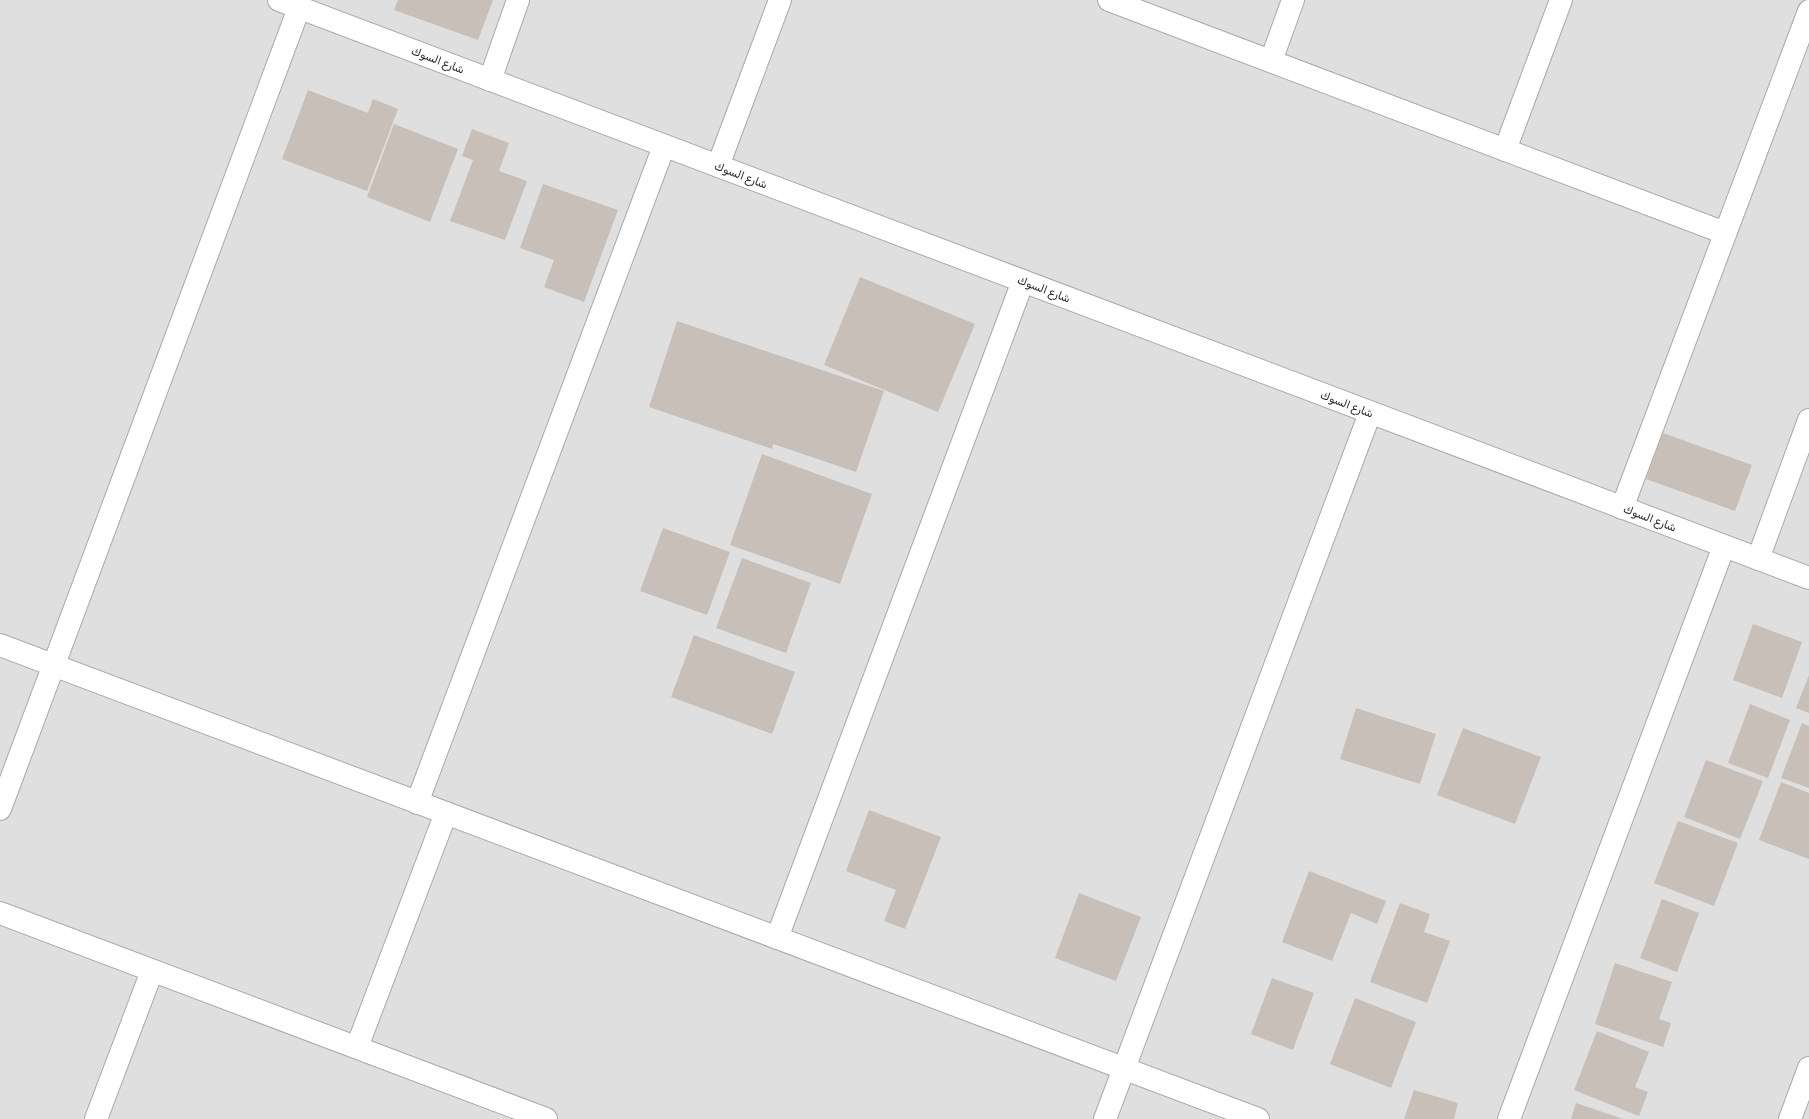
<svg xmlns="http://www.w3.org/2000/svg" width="1809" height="1119" viewBox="0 0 1809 1119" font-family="Rubik,Vazirmatn,sans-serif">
  <rect width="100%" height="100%" fill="#f2efe9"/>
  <rect fill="#e0dfdf" x="0" y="0" width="1809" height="1119"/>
  <g fill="#c7bfb8">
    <polygon points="398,0 493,0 478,40 394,10"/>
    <polygon points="308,90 368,113 373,99 398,109 367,191 282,159"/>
    <polygon points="394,124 458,149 430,222 367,197"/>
    <polygon points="472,129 509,143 499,171 527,181 505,240 450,221 473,160 462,156"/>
    <polygon points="543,184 618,210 584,302 544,287 554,260 520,248"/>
    <polygon points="860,277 975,324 938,412 824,365"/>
    <polygon points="677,321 884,391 856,472 773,444 772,449 649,407"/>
    <polygon points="1663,433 1752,465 1735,511 1646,479"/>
    <polygon points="762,454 872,494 840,584 730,545"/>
    <polygon points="663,528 730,552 707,615 640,591"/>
    <polygon points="742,558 811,583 786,653 716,628"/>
    <polygon points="1753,624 1802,642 1782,698 1733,680"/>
    <polygon points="694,635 795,672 772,734 671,697"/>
    <polygon points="1809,675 1809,713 1796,708"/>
    <polygon points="1750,704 1790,720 1768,778 1728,763"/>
    <polygon points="1356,708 1436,734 1420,784 1340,759"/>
    <polygon points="1802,723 1809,726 1809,788 1781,778"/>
    <polygon points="1463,728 1541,757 1515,824 1437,795"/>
    <polygon points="1706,760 1763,781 1740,839 1684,817"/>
    <polygon points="1781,782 1809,793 1809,859 1759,840"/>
    <polygon points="869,810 941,837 905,929 884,921 896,890 846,871"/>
    <polygon points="1678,821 1738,843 1714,906 1654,883"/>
    <polygon points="1309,871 1386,901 1377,924 1351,913 1332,961 1282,942"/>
    <polygon points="1079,893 1141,917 1116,981 1055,958"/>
    <polygon points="1662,899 1699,913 1677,972 1640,958"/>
    <polygon points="1400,903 1430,914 1424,932 1450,941 1427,1003 1370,982"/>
    <polygon points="1615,963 1672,982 1659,1019 1671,1023 1663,1047 1595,1024"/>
    <polygon points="1272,978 1314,993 1293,1050 1251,1034"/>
    <polygon points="1355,998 1416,1022 1391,1088 1330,1064"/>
    <polygon points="1597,1031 1649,1052 1635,1087 1648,1092 1639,1116 1574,1090"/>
    <polygon points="1414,1090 1458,1103 1454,1119 1404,1119"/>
    <polygon points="1576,1103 1623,1119 1571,1119"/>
  </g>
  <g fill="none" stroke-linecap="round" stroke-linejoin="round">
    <g stroke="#a9a9a9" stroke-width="24">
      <g id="minor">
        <polyline points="279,0 1809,578"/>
        <polyline points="1109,0 1725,233"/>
        <polyline points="1271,61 1293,0"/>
        <polyline points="490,80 518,0"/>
        <polyline points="1505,150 1561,0"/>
        <polyline points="718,166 780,0"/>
        <polyline points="1622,508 1809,11"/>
        <polyline points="1758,559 1809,420"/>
        <polyline points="0,645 1258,1119"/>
        <polyline points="417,803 664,146"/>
        <polyline points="0,809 299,8"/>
        <polyline points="0,913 546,1119"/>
        <polyline points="777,938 1023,281"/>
        <polyline points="357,1047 446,813"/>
        <polyline points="96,1119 152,971"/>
        <polyline points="1105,1119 1370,413"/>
        <polyline points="1509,1119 1724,546"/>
        <polyline points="1790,1119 1809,1068"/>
      </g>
    </g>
    <use href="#minor" stroke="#fff" stroke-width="22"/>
  </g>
  <g text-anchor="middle" stroke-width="4" stroke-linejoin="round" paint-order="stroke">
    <g font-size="11" fill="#222" stroke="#fff">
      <text transform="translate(438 60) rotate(21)" y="4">شارع السوك</text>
      <text transform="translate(741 175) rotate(21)" y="4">شارع السوك</text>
      <text transform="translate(1044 289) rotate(21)" y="4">شارع السوك</text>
      <text transform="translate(1347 404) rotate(21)" y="4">شارع السوك</text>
      <text transform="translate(1650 518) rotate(21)" y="4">شارع السوك</text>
    </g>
  </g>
</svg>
